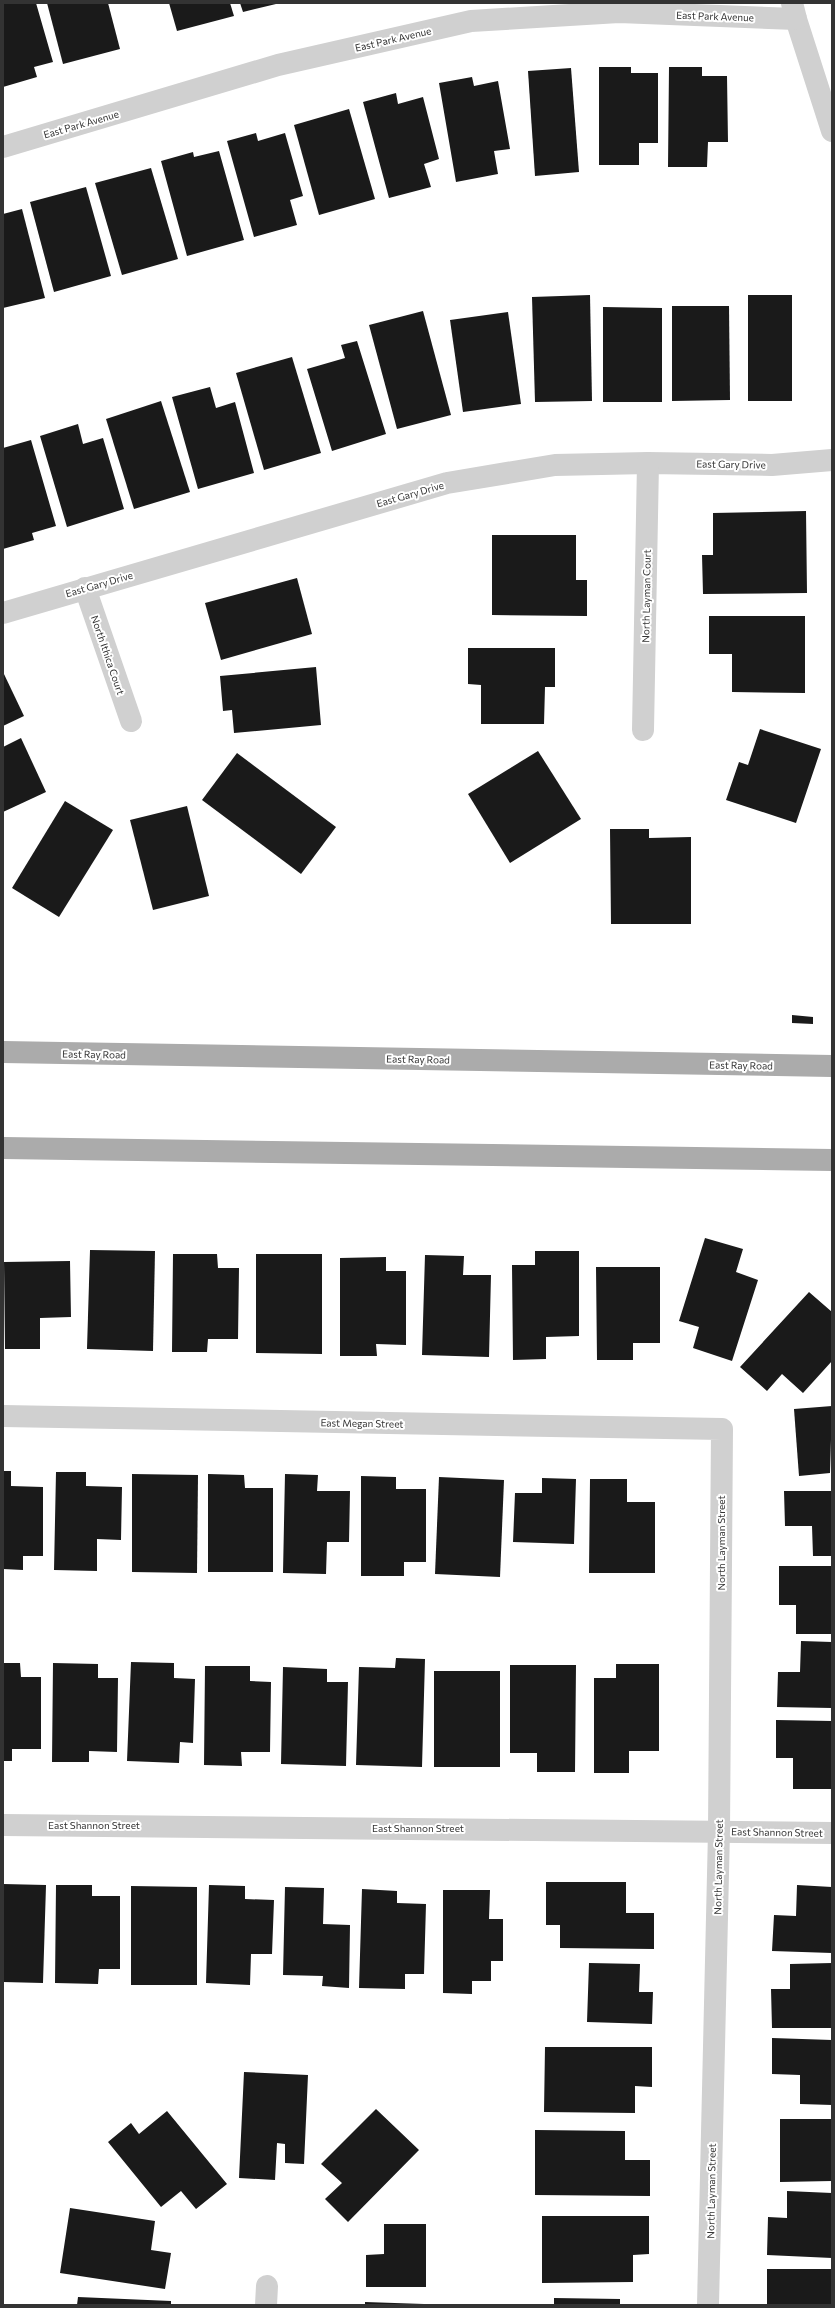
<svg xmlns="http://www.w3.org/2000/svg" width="835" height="2308" viewBox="0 0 835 2308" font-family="Commissioner,sans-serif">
  <rect width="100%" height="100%" fill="#fff"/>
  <g fill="#1a1a1a">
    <polygon points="3,3 36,3 53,62 34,67 37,77 3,87"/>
    <polygon points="47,3 108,3 120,49 63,64"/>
    <polygon points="169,3 230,3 234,16 177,31"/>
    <polygon points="240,3 275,3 276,4 243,12"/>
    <polygon points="599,67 631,67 631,73 658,73 658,143 639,143 639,165 599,165"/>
    <polygon points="669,67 702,67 702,76 727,76 728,142 708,142 707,167 668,167"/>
    <polygon points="571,68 579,172 535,176 528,71"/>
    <polygon points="472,77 474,86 498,81 510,149 494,151 498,174 456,182 439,83"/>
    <polygon points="396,93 398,104 423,97 439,159 424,164 431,187 389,198 363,102"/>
    <polygon points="349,109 375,199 319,215 294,125"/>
    <polygon points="256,133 258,141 285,133 303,196 290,200 297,225 254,237 227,141"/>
    <polygon points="219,151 244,240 187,256 161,161 193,152 194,157"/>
    <polygon points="151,168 178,259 122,275 95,183"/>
    <polygon points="86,187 111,276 54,292 30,202"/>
    <polygon points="22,209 45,298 3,308 3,214"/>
    <polygon points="590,295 592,401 535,402 532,297"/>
    <rect x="748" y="295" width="44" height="106"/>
    <polygon points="672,306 729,306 730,400 672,401"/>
    <polygon points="603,307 662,308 662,402 603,402"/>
    <polygon points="423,311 451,415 397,429 369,325"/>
    <polygon points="508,312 521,404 463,412 450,320"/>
    <polygon points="357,341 386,434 332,451 307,369 345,358 341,345"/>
    <polygon points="292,357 321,453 264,470 236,373"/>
    <polygon points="210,387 216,408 235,402 254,473 198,489 172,397"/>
    <polygon points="161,401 190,492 134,509 106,419"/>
    <polygon points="78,424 83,444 103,438 124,509 67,527 40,436"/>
    <polygon points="31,440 56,526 32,533 34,540 3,549 3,448"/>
    <polygon points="806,511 807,593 703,594 702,555 713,555 713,513"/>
    <polygon points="492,535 576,535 576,580 587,580 587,616 492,615"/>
    <polygon points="297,578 312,634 221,660 205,603"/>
    <polygon points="709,616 805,616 805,693 732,692 732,654 709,654"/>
    <polygon points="468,648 555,648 555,687 545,687 544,724 481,724 481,685 468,684"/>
    <polygon points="316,667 321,725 234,733 232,710 223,711 220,676"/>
    <polygon points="3,672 24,716 3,726"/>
    <polygon points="760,729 821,749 796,823 726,800 739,762 748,765"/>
    <polygon points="21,738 46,792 3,812 3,747"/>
    <polygon points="538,751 581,819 510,863 468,794"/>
    <polygon points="237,753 336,827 301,874 202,800"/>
    <polygon points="65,801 113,830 59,917 12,888"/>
    <polygon points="187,806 209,896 153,910 130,820"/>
    <polygon points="610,829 649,829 649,838 691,837 691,924 611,924"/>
    <polygon points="792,1015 813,1017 813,1024 792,1023"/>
    <polygon points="705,1238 743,1249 736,1272 758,1280 732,1361 693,1348 699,1327 679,1321"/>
    <polygon points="90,1250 155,1251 153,1351 87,1349"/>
    <polygon points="535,1251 579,1251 579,1336 546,1337 546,1359 513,1360 512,1265 535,1265"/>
    <polygon points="173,1254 217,1254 218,1268 239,1268 238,1339 208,1339 207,1352 172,1352"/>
    <polygon points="256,1254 322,1254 322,1354 256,1353"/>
    <polygon points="425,1255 464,1256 463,1275 491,1275 489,1357 422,1355"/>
    <polygon points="386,1257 386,1271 406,1271 406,1345 376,1344 377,1356 340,1356 340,1258"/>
    <polygon points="70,1261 71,1317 40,1318 40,1349 5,1349 4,1262"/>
    <polygon points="596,1267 660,1267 660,1343 633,1343 633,1360 597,1360"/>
    <polygon points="809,1292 832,1312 832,1361 803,1393 782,1374 767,1391 740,1367"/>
    <polygon points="832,1406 830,1473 799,1476 794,1409"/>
    <polygon points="3,1471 11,1471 11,1486 43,1487 43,1556 23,1556 23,1570 3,1569"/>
    <polygon points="56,1472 86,1472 86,1486 122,1487 121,1540 97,1539 97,1571 54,1570"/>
    <polygon points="132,1474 198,1475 197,1573 132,1572"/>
    <polygon points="208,1474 244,1475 245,1488 273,1488 273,1572 208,1572"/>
    <polygon points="285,1474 318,1475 317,1491 350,1491 349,1542 327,1542 326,1574 283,1573"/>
    <polygon points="361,1476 396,1477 396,1489 426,1489 426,1562 404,1562 404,1576 361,1576"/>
    <polygon points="439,1477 504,1480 500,1577 435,1574"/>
    <polygon points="542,1478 576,1479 574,1544 513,1542 515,1493 542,1493"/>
    <polygon points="590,1479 627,1479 627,1502 655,1502 655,1573 589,1573"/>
    <polygon points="784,1491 832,1491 832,1556 813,1556 812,1526 785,1526"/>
    <polygon points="779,1566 832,1566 832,1634 796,1634 796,1605 779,1605"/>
    <polygon points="801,1641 832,1642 832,1708 777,1707 778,1672 800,1672"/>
    <polygon points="396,1658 425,1659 422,1767 356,1765 359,1667 395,1668"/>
    <polygon points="131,1662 174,1663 174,1678 195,1679 193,1743 180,1742 179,1763 127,1761"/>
    <polygon points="3,1663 20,1663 21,1677 41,1677 41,1749 12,1749 12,1761 3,1761"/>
    <polygon points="53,1663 98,1664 98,1678 118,1678 117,1752 89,1751 89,1762 52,1762"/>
    <polygon points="616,1664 659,1664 659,1751 629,1751 629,1773 594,1773 594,1678 616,1678"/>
    <polygon points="510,1665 576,1665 575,1772 537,1772 537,1753 510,1753"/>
    <polygon points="205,1666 250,1666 250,1681 271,1682 270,1752 241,1752 242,1766 204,1765"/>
    <polygon points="283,1667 327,1669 327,1682 348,1682 346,1766 281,1764"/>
    <rect x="434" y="1671" width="66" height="96"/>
    <polygon points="776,1720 832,1721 832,1789 793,1789 793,1758 776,1758"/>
    <polygon points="546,1882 626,1882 626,1913 654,1913 654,1949 560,1948 560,1925 546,1925"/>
    <polygon points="3,1884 46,1885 43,1983 3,1982"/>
    <polygon points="56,1885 92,1885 92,1896 120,1896 120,1969 99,1969 98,1984 55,1983"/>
    <polygon points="209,1885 245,1886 245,1899 274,1900 272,1954 251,1954 250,1985 206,1983"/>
    <polygon points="797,1885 832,1887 832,1953 772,1951 774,1915 796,1916"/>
    <polygon points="131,1886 197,1887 197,1985 131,1985"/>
    <polygon points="285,1887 324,1888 323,1924 350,1925 349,1988 322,1986 323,1976 283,1975"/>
    <polygon points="362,1889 397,1891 397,1903 426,1904 424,1974 405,1974 405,1989 359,1988"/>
    <polygon points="443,1890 490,1890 489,1919 503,1919 503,1961 491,1961 491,1981 472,1981 472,1994 443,1993"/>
    <polygon points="589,1963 640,1964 639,1992 653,1992 652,2024 587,2022"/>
    <polygon points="832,1963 832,2028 772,2028 771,1989 790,1989 790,1964"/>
    <polygon points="772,2038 832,2040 832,2105 800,2104 800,2075 772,2074"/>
    <polygon points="545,2047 652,2047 652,2087 635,2086 635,2113 544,2112"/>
    <polygon points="244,2072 308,2075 304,2164 285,2163 285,2144 277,2143 275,2180 239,2178"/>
    <polygon points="376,2109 419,2150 348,2222 325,2199 342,2183 321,2164"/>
    <polygon points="167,2111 227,2184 196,2209 181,2191 161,2207 108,2142 131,2123 139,2134"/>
    <polygon points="780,2119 832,2119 832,2181 780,2182"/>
    <polygon points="535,2130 625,2131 625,2160 650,2160 650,2196 535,2195"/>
    <polygon points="787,2191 832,2193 832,2258 767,2255 768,2217 787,2218"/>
    <polygon points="70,2208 155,2221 151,2250 171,2253 165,2289 60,2273"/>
    <polygon points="542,2216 649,2216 649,2254 633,2255 633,2282 542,2283"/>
    <polygon points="384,2224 426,2224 426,2287 366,2287 366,2255 384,2254"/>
    <polygon points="767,2269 832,2269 832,2305 767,2304"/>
    <polygon points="78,2297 171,2301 171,2305 77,2305"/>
    <polygon points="554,2298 620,2299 620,2305 554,2305"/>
    <polygon points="365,2302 424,2304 424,2305 365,2305"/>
  </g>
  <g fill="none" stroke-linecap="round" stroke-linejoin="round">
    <g stroke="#d0d0d0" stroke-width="22">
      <polyline points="792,3 796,19 832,131"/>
      <polyline points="3,147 278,65 471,21 619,12 796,19"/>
      <polyline points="85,588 131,721"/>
      <polyline points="3,613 447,483 555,465 648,463 772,465 832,460"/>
      <polyline points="643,730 648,463"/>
      <polyline points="3,1416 722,1429 719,1831 708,2305"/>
      <polyline points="3,1825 832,1833"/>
      <polyline points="266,2305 267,2286"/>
    </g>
    <g stroke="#ababab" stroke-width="22">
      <polyline points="3,1052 832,1066"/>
      <polyline points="3,1148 832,1160"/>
    </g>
  </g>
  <g text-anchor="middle" stroke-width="4" stroke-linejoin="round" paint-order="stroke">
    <g font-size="10" fill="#333" stroke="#fff">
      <text transform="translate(715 16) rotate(2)" y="4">East Park Avenue</text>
      <text transform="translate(393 39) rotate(-13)" y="4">East Park Avenue</text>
      <text transform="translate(81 124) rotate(-16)" y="4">East Park Avenue</text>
      <text transform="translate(731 464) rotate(1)" y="4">East Gary Drive</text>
      <text transform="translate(410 494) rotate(-16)" y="4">East Gary Drive</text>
      <text transform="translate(99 584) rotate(-16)" y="4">East Gary Drive</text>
      <text transform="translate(646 596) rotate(-89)" y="4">North Layman Court</text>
      <text transform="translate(108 655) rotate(71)" y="4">North Ithica Court</text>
      <text transform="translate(94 1054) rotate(1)" y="4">East Ray Road</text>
      <text transform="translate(418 1059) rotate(1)" y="4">East Ray Road</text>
      <text transform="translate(741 1065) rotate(1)" y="4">East Ray Road</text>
      <text transform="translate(362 1423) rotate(1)" y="4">East Megan Street</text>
      <text transform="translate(721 1543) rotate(-90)" y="4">North Layman Street</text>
      <text x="94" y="1829">East Shannon Street</text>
      <text x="418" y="1832">East Shannon Street</text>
      <text transform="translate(777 1832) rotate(1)" y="4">East Shannon Street</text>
      <text transform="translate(718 1867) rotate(-89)" y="4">North Layman Street</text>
      <text transform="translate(711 2191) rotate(-89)" y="4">North Layman Street</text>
    </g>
  </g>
  <rect width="835" height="2308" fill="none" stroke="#333333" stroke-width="8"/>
</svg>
